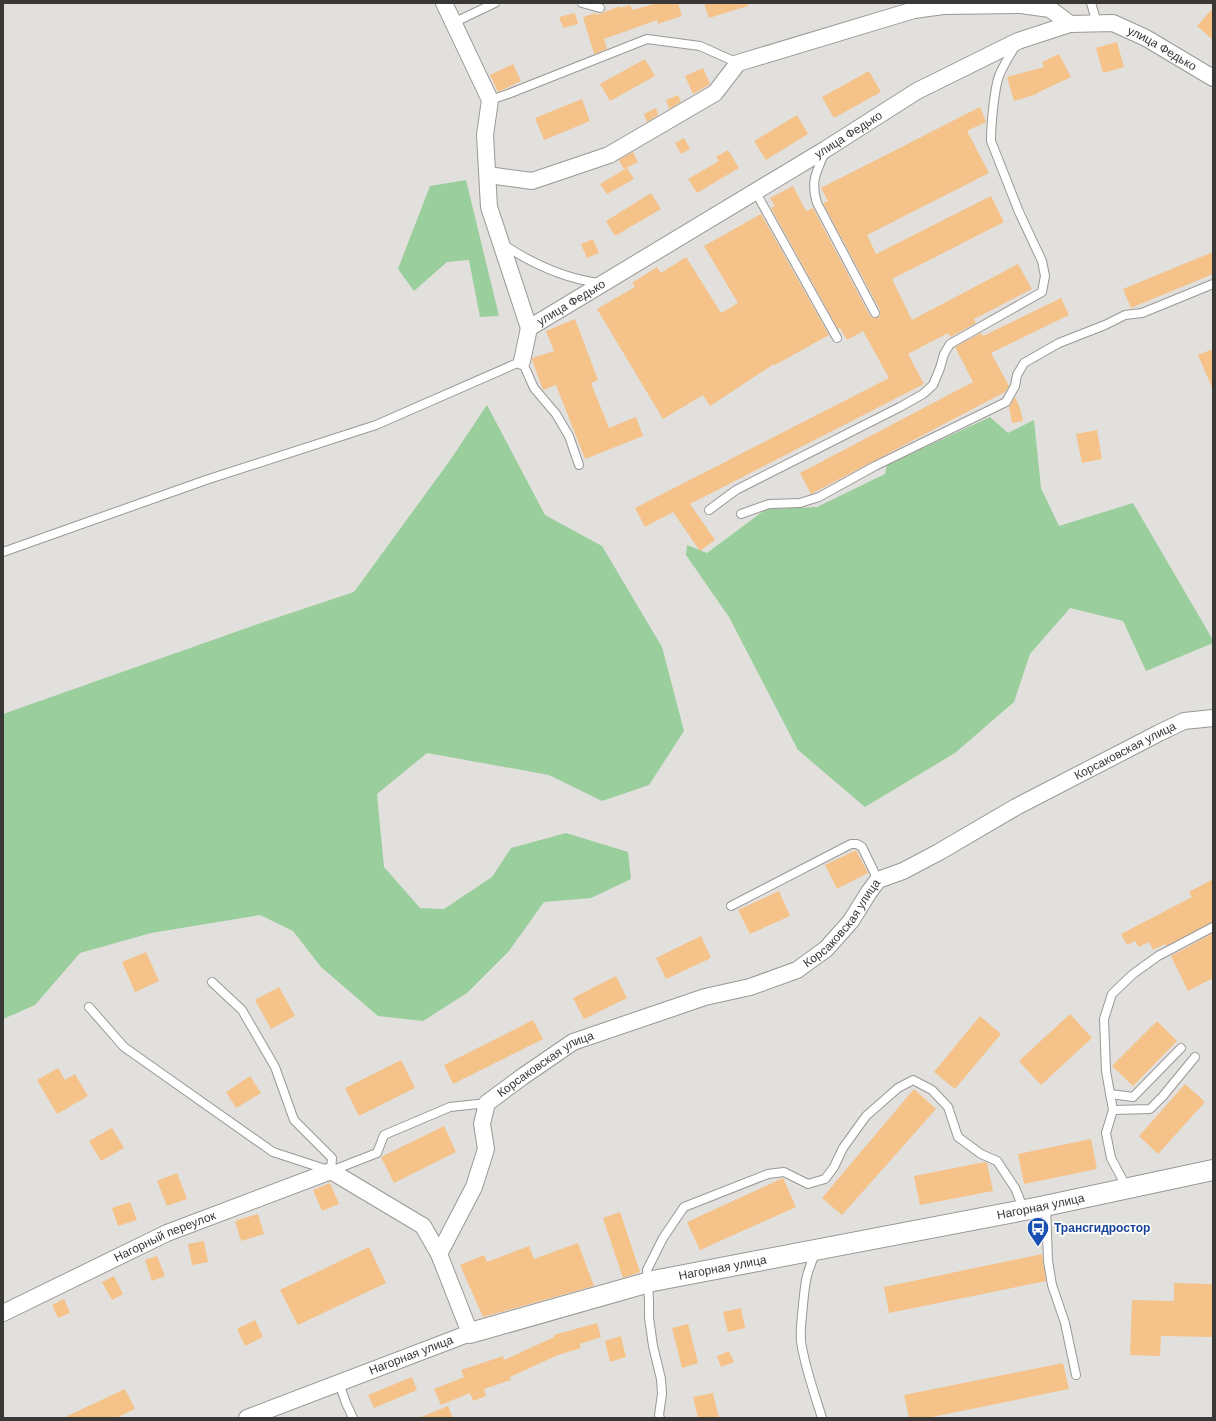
<svg xmlns="http://www.w3.org/2000/svg" width="1216" height="1421" viewBox="0 0 1216 1421" font-family="Arial,sans-serif">
  <rect width="100%" height="100%" fill="#e2e0dd"/>
  <g fill="#9ace9c">
    <polygon points="466,180 499,316 480,317 469,260 447,262 414,291 398,269 430,186"/>
    <polygon points="487,405 545,515 602,546 662,647 684,731 649,785 602,801 549,775 427,753 377,794 384,867 420,908 444,909 492,877 511,848 566,833 628,852 631,879 591,898 544,902 509,951 467,993 423,1021 378,1016 321,967 293,931 260,915 151,933 80,953 35,1005 3,1019 3,714 261,623 354,592 451,459"/>
    <polygon points="990,417 1008,433 1034,420 1041,488 1059,526 1133,503 1213,640 1213,643 1146,671 1123,621 1070,608 1030,654 1014,702 955,753 865,807 798,750 729,617 686,555 687,545 707,553 766,509 817,507 885,474 887,465"/>
  </g>
  <g fill="#f5c289">
    <polygon points="658,3 678,3 682,16 658,24 657,20 604,39 607,49 594,54 583,17 596,13 597,15 602,13 620,6 621,8 630,5 632,10"/>
    <polygon points="704,3 748,3 748,6 709,18"/>
    <polygon points="1213,8 1213,40 1197,26"/>
    <polygon points="575,13 578,24 563,28 559,17"/>
    <polygon points="1117,42 1124,67 1103,73 1096,48"/>
    <polygon points="1059,54 1071,77 1037,93 1037,94 1014,101 1007,77 1044,67 1042,62"/>
    <polygon points="645,59 655,76 610,101 600,84"/>
    <polygon points="513,64 521,81 498,92 490,75"/>
    <polygon points="703,68 710,84 693,94 685,76"/>
    <polygon points="869,71 881,92 834,118 822,97"/>
    <polygon points="678,95 681,102 669,109 666,100"/>
    <polygon points="582,99 590,121 544,140 535,118"/>
    <polygon points="980,107 986,122 967,131 989,173 867,235 876,254 991,196 1004,222 892,279 912,320 1018,264 1032,289 974,319 976,323 950,337 948,333 908,354 924,384 690,504 715,540 700,551 673,512 645,527 635,508 889,378 863,331 847,340 840,328 838,329 771,208 775,206 770,198 793,186 806,211 813,208 870,316 872,318 877,318 880,316 880,310 823,203 828,201 821,188"/>
    <polygon points="656,108 658,115 647,122 644,114"/>
    <polygon points="797,115 808,134 766,160 754,141"/>
    <polygon points="684,138 690,149 681,154 675,143"/>
    <polygon points="728,150 739,168 697,193 688,179 719,161 716,157"/>
    <polygon points="633,152 638,162 624,169 619,160"/>
    <polygon points="627,168 634,179 607,194 600,184"/>
    <polygon points="651,193 661,209 615,236 606,221"/>
    <polygon points="761,214 829,335 775,365 774,364 710,406 703,395 663,419 597,309 635,287 632,283 657,267 661,273 686,257 721,313 738,303 704,246"/>
    <polygon points="593,239 599,253 587,258 581,244"/>
    <polygon points="1213,252 1213,274 1131,308 1123,289"/>
    <polygon points="1061,298 1069,315 991,353 1009,386 1005,392 811,494 800,473 973,382 955,347 981,333 983,336"/>
    <polygon points="575,319 598,380 591,383 609,428 636,417 643,436 585,459 556,385 543,390 532,360 532,358 554,351 546,331"/>
    <polygon points="1213,349 1213,390 1198,355"/>
    <polygon points="1015,397 1020,408 1023,421 1012,423 1009,407"/>
    <polygon points="1097,430 1102,459 1082,463 1076,434"/>
    <polygon points="856,850 868,873 837,889 825,865"/>
    <polygon points="1213,879 1213,922 1166,946 1165,944 1153,950 1149,942 1139,947 1135,941 1127,945 1121,934 1192,897 1189,892"/>
    <polygon points="779,891 790,916 750,934 738,910"/>
    <polygon points="1213,933 1213,978 1188,991 1171,956"/>
    <polygon points="701,936 711,958 666,979 656,958"/>
    <polygon points="146,952 159,981 135,992 122,962"/>
    <polygon points="616,976 627,998 584,1019 573,998"/>
    <polygon points="279,987 295,1016 271,1029 255,1000"/>
    <polygon points="1070,1014 1092,1038 1041,1085 1019,1061"/>
    <polygon points="980,1016 1001,1034 955,1089 934,1072"/>
    <polygon points="533,1020 543,1039 453,1084 444,1065"/>
    <polygon points="1157,1021 1177,1041 1133,1086 1112,1066"/>
    <polygon points="401,1060 415,1088 359,1116 345,1088"/>
    <polygon points="58,1068 65,1080 75,1074 88,1096 57,1114 37,1080"/>
    <polygon points="250,1076 261,1093 236,1108 226,1092"/>
    <polygon points="1185,1084 1205,1102 1158,1154 1139,1136"/>
    <polygon points="914,1089 936,1109 842,1215 822,1198"/>
    <polygon points="444,1126 456,1152 394,1183 381,1157"/>
    <polygon points="112,1128 124,1148 101,1161 89,1141"/>
    <polygon points="1091,1139 1097,1169 1024,1184 1018,1154"/>
    <polygon points="985,1162 987,1163 993,1191 920,1205 914,1176"/>
    <polygon points="177,1173 187,1199 167,1206 157,1181"/>
    <polygon points="783,1178 796,1207 700,1250 687,1222"/>
    <polygon points="330,1183 339,1204 322,1211 313,1190"/>
    <polygon points="130,1202 137,1220 118,1226 112,1208"/>
    <polygon points="620,1212 640,1272 623,1278 603,1218"/>
    <polygon points="258,1214 264,1234 241,1241 235,1221"/>
    <polygon points="204,1241 208,1262 192,1265 188,1244"/>
    <polygon points="578,1243 594,1286 483,1317 460,1265 484,1255 487,1262 529,1246 534,1259"/>
    <polygon points="369,1247 386,1283 298,1325 280,1290"/>
    <polygon points="1042,1254 1046,1281 889,1313 884,1287"/>
    <polygon points="157,1256 165,1276 152,1281 145,1260"/>
    <polygon points="114,1276 123,1294 112,1300 102,1282"/>
    <polygon points="1174,1283 1213,1284 1213,1337 1161,1336 1160,1356 1130,1355 1132,1300 1174,1301"/>
    <polygon points="64,1299 70,1313 58,1318 52,1305"/>
    <polygon points="741,1308 745,1328 728,1332 723,1312"/>
    <polygon points="255,1320 263,1337 245,1346 237,1329"/>
    <polygon points="597,1323 601,1337 580,1344 581,1348 558,1355 510,1377 511,1380 484,1389 486,1396 473,1401 470,1393 441,1405 434,1389 464,1377 461,1370 503,1356 504,1360 554,1337 554,1335"/>
    <polygon points="688,1324 698,1363 682,1368 672,1328"/>
    <polygon points="621,1336 626,1357 610,1362 605,1341"/>
    <polygon points="729,1351 734,1362 721,1367 717,1356"/>
    <polygon points="1063,1363 1069,1389 927,1418 909,1418 904,1395"/>
    <polygon points="412,1377 417,1390 374,1408 368,1395"/>
    <polygon points="125,1389 135,1409 116,1418 63,1418"/>
    <polygon points="713,1393 719,1418 698,1418 693,1397"/>
    <polygon points="448,1406 453,1418 419,1418"/>
  </g>
  <g fill="none" stroke-linecap="round" stroke-linejoin="round">
    <g stroke="#9a9896" stroke-width="10">
      <g id="service">
        <polyline points="582,3 600,8"/>
        <polyline points="1091,3 1097,23"/>
        <polyline points="453,23 495,3"/>
        <polyline points="490,100 508,94 647,39 700,46 738,63"/>
        <path d="M825 151C817 172 810 180 817 203L875 313"/>
        <polyline points="755,191 837,338"/>
        <path d="M504 245C533 264 566 279 600 283"/>
        <path d="M709 510 736 490 900 407 923 394 933 385 940 368 944 354 950 344 1042 292 1045 276 1042 261 1019 212 991 141C991 126 994 90 999 76 1003 65 1011 54 1017 43"/>
        <polyline points="741,514 769,504 800,503 819,497 875,466 1006,402 1015,386 1017,375 1024,363 1059,343 1105,325 1125,315 1142,313 1213,284"/>
        <polyline points="3,552 206,480 376,425 522,361 534,388 556,414 569,436 579,465"/>
        <polyline points="731,906 851,844 857,844 862,847 878,880"/>
        <polyline points="89,1007 124,1047 273,1152 331,1171 332,1158 294,1120 275,1067 242,1010 212,982"/>
        <polyline points="1110,1094 1133,1097 1181,1048"/>
        <polyline points="1113,1110 1150,1109 1163,1096 1195,1057"/>
        <polyline points="331,1171 377,1153 384,1135 450,1107 487,1103"/>
        <polyline points="1127,1188 1111,1158 1106,1133 1113,1110 1106,1071 1104,1019 1112,994 1133,974 1158,956 1213,927"/>
        <polyline points="1046,1206 1048,1261 1052,1285 1065,1323 1076,1375"/>
        <path d="M816 1252C806 1273 805 1283 803 1305 802 1317 800 1329 801 1341 804 1365 815 1395 822 1418"/>
        <polyline points="339,1383 346,1403 353,1418"/>
        <polyline points="660,1418 659,1415 662,1394 661,1379 653,1346 649,1318 649,1300 647,1270 663,1238 684,1207 768,1174 784,1172 808,1184 825,1179 834,1167 843,1148 866,1116 898,1088 913,1080 932,1090 948,1107 958,1137 981,1154 997,1161 1015,1188 1024,1210"/>
      </g>
    </g>
    <g stroke="#9a9896" stroke-width="18">
      <g id="minor">
        <polyline points="444,3 490,100 485,135 489,207 529,328"/>
        <polyline points="488,175 532,181 609,155 715,93 738,63 914,10 943,6 1021,5 1050,9 1070,24"/>
        <path id="s1" d="M522 361 529 328 826 149 917 91 1018 41 1070 24 1113 23 1146 38 1213 78"/>
        <path id="s2" d="M439 1254 474 1187 486 1149 482 1124 487 1103 522 1077 573 1042 705 997 750 987 797 970 826 949 851 921 869 892 878 880 903 871 939 852 1016 807 1159 733 1184 721 1213 718"/>
        <path id="s3" d="M3 1313 167 1233 331 1171 423 1226 439 1254 470 1333 247 1418"/>
      </g>
    </g>
    <g stroke="#9a9896" stroke-width="22">
      <g id="tertiary">
        <path id="s4" d="M470 1333 653 1281 1040 1207 1213 1170"/>
      </g>
    </g>
    <use href="#service" stroke="#fff" stroke-width="8"/>
    <use href="#minor" stroke="#fff" stroke-width="16"/>
    <use href="#tertiary" stroke="#fff" stroke-width="20"/>
  </g>
  <defs>
    <g id="bus-pin" transform="scale(1.15)"><path d="M0 17L-7.5 6A9.5 9.5 0 1 1 7.5 6Z" fill="#1a4fb4" stroke="#fff"/><path d="M-5-6H5V4H4V6H2V4H-2V6H-4V4H-5ZM-3.5-4V0h7V-4ZM-3.5 1.2v1.5H-2V1.2ZM2 1.2v1.5H3.5V1.2Z" fill="#fff"/></g>
  </defs>
  <g fill-rule="evenodd">
    <use href="#bus-pin" x="1038" y="1228"/>
  </g>
  <g text-anchor="middle" stroke-width="3.5" stroke-linejoin="round" paint-order="stroke">
    <g font-size="12" fill="#393837" stroke="#fff">
      <text dy="4" stroke="none"><textPath href="#s1" startOffset="754">улица Федько</textPath></text>
      <text dy="4" stroke="none"><textPath href="#s1" startOffset="407">улица Федько</textPath></text>
      <text dy="4" stroke="none"><textPath href="#s1" startOffset="83">улица Федько</textPath></text>
      <text dy="4" stroke="none"><textPath href="#s2" startOffset="905">Корсаковская улица</textPath></text>
      <text dy="4" stroke="none"><textPath href="#s2" startOffset="569">Корсаковская улица</textPath></text>
      <text dy="4" stroke="none"><textPath href="#s2" startOffset="233">Корсаковская улица</textPath></text>
      <text dy="4" stroke="none"><textPath href="#s4" startOffset="585">Нагорная улица</textPath></text>
      <text dy="4" stroke="none"><textPath href="#s3" startOffset="179">Нагорный переулок</textPath></text>
      <text dy="4" stroke="none"><textPath href="#s4" startOffset="261">Нагорная улица</textPath></text>
      <text transform="translate(411 1355) rotate(-21)" y="4">Нагорная улица</text>
    </g>
    <g font-size="12" font-weight="bold" fill="#164399" stroke="#fff" text-anchor="start">
      <text x="1054" y="1232">Трансгидростор</text>
    </g>
  </g>
  <rect width="1216" height="1421" fill="none" stroke="#393837" stroke-width="8"/>
</svg>
